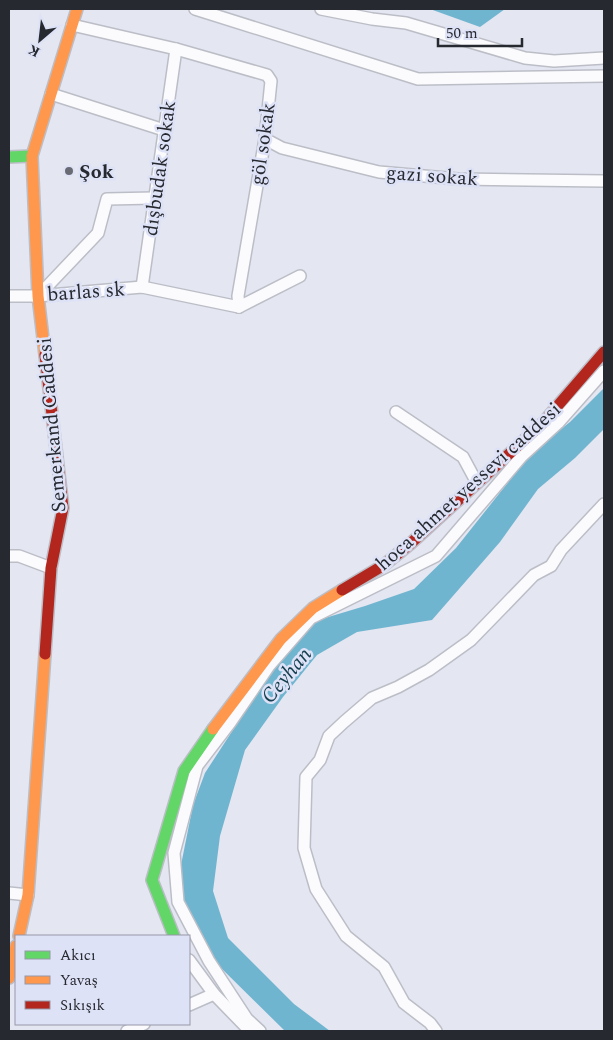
<svg xmlns="http://www.w3.org/2000/svg" width="613" height="1040" viewBox="0 0 613 1040" font-family="Spectral,serif">
  <rect width="100%" height="100%" fill="#e4e6f1"/>
  <g fill="#70b5d0">
    <polygon points="430,9 505,9 480,27"/>
    <polygon points="604,388 604,429 575,458 538,489 500,542 432,620 357,632 317,655 283,697 245,750 220,836 213,891 228,938 294,1004 330,1031 285,1031 219,966 187,914 178,880 193,805 205,773 277,662 315,621 365,606 414,589 456,548 533,451 570,422"/>
  </g>
  <g fill="none" stroke-linecap="round" stroke-linejoin="round">
    <g stroke="#bcbec7" stroke-width="14">
      <g id="street">
        <polyline points="195,9 418,79 604,76"/>
        <polyline points="321,9 372,19 406,23 525,58 554,61 604,58"/>
        <polyline points="72,25 176,49 267,75 271,81 265,139 238,296 239,307"/>
        <polyline points="51,94 164,130"/>
        <polyline points="265,139 282,148 379,172 458,179 604,181"/>
        <polyline points="154,198 107,199 98,233 38,296 142,287 239,307"/>
        <polyline points="142,287 176,49"/>
        <polyline points="9,296 38,296"/>
        <polyline points="239,307 300,276"/>
        <polyline points="396,412 463,457 477,483"/>
        <polyline points="9,556 19,556 51,568"/>
        <polyline points="9,893 28,895"/>
        <polyline points="189,960 214,994 247,1028"/>
        <polyline points="189,1005 214,994"/>
        <polyline points="127,1031 144,1024"/>
        <polyline points="260,1031 247,1019 209,961 178,902 174,853 197,766 230,723 269,666 311,618 436,556 522,456 558,423 604,371"/>
        <polyline points="436,1031 430,1023 404,1003 384,967 346,936 316,889 304,848 306,777 320,760 329,736 344,722 372,698 398,687 429,670 471,640 534,575 551,566 561,550 604,504"/>
      </g>
    </g>
    <g stroke="#bcbec7" stroke-width="14">
      <g id="fast">
        <polyline points="9,157 32,156"/>
        <polyline points="174,936 152,880 184,771 213,729"/>
      </g>
    </g>
    <g stroke="#bcbec7" stroke-width="14">
      <g id="slow">
        <polyline points="45,355 38,296 32,156 77,9"/>
        <polyline points="213,729 281,639 313,608 342,590"/>
        <polyline points="19,936 28,895 45,654"/>
        <polyline points="9,978 16,946"/>
      </g>
    </g>
    <g stroke="#bcbec7" stroke-width="14">
      <g id="jam">
        <polyline points="45,355 63,508 51,568 45,654"/>
        <polyline points="342,590 384,565 410,544 542,424 604,352"/>
      </g>
    </g>
    <use href="#street" stroke="#fbfbfd" stroke-width="11"/>
    <use href="#fast" stroke="#63d668" stroke-width="11"/>
    <use href="#slow" stroke="#ff974d" stroke-width="11"/>
    <use href="#jam" stroke="#b3261e" stroke-width="11"/>
  </g>
  <circle fill="#696b74" stroke="#dee2f7" stroke-width="2" cx="69" cy="171" r="5"/>
  <g text-anchor="middle" stroke-width="5" stroke-linejoin="round" paint-order="stroke">
    <g font-size="20" fill="#272930" stroke="#dee2f7">
      <text transform="translate(262 144) rotate(-82)" y="7">göl sokak</text>
      <text transform="translate(159 168) rotate(-82)" y="7">dışbudak sokak</text>
      <text transform="translate(432 175) rotate(4)" y="7">gazi sokak</text>
      <text transform="translate(86 291) rotate(-4)" y="7">barlas sk</text>
      <text transform="translate(51 425) rotate(-95)" y="7">Semerkand Caddesi</text>
      <text transform="translate(468 486) rotate(-42)" y="7">hoca ahmet yessevi caddesi</text>
    </g>
    <g font-size="20" font-weight="bold" fill="#272930" stroke="#dee2f7" text-anchor="start">
      <text x="79" y="178">Şok</text>
    </g>
    <g font-size="21" font-style="italic" fill="#174150" stroke="#dee2f7">
      <text transform="translate(286 675) rotate(-50)" y="7">Ceyhan</text>
    </g>
  </g>
  <rect width="613" height="1040" fill="none" stroke="#272930" stroke-width="20"/>
  <rect x="15" y="935" width="175" height="90" fill="#dee2f7" stroke="#9598a7"/>
  <rect x="25" y="951" width="25" height="8" fill="#63d668" stroke="#9598a7"/>
  <text x="60" y="960" font-size="15" fill="#272930">Akıcı</text>
  <rect x="25" y="976" width="25" height="8" fill="#ff974d" stroke="#9598a7"/>
  <text x="60" y="985" font-size="15" fill="#272930">Yavaş</text>
  <rect x="25" y="1001" width="25" height="8" fill="#b3261e" stroke="#9598a7"/>
  <text x="60" y="1010" font-size="15" fill="#272930">Sıkışık</text>
  <g transform="translate(40 40) rotate(208)" stroke="#dee2f7" stroke-width="4" paint-order="stroke">
  <path d="M0-4L9 19L0 12L-9 19Z" fill="#272930"/>
  <text y="-8" font-size="14" font-weight="bold" text-anchor="middle" fill="#272930">K</text>
  </g>
  <path d="M438 38v8h84v-8" fill="none" stroke="#272930" stroke-width="2.5"/>
  <text x="446" y="38" font-size="15" fill="#272930" stroke="#dee2f7" stroke-width="4" paint-order="stroke">50 m</text>
</svg>
